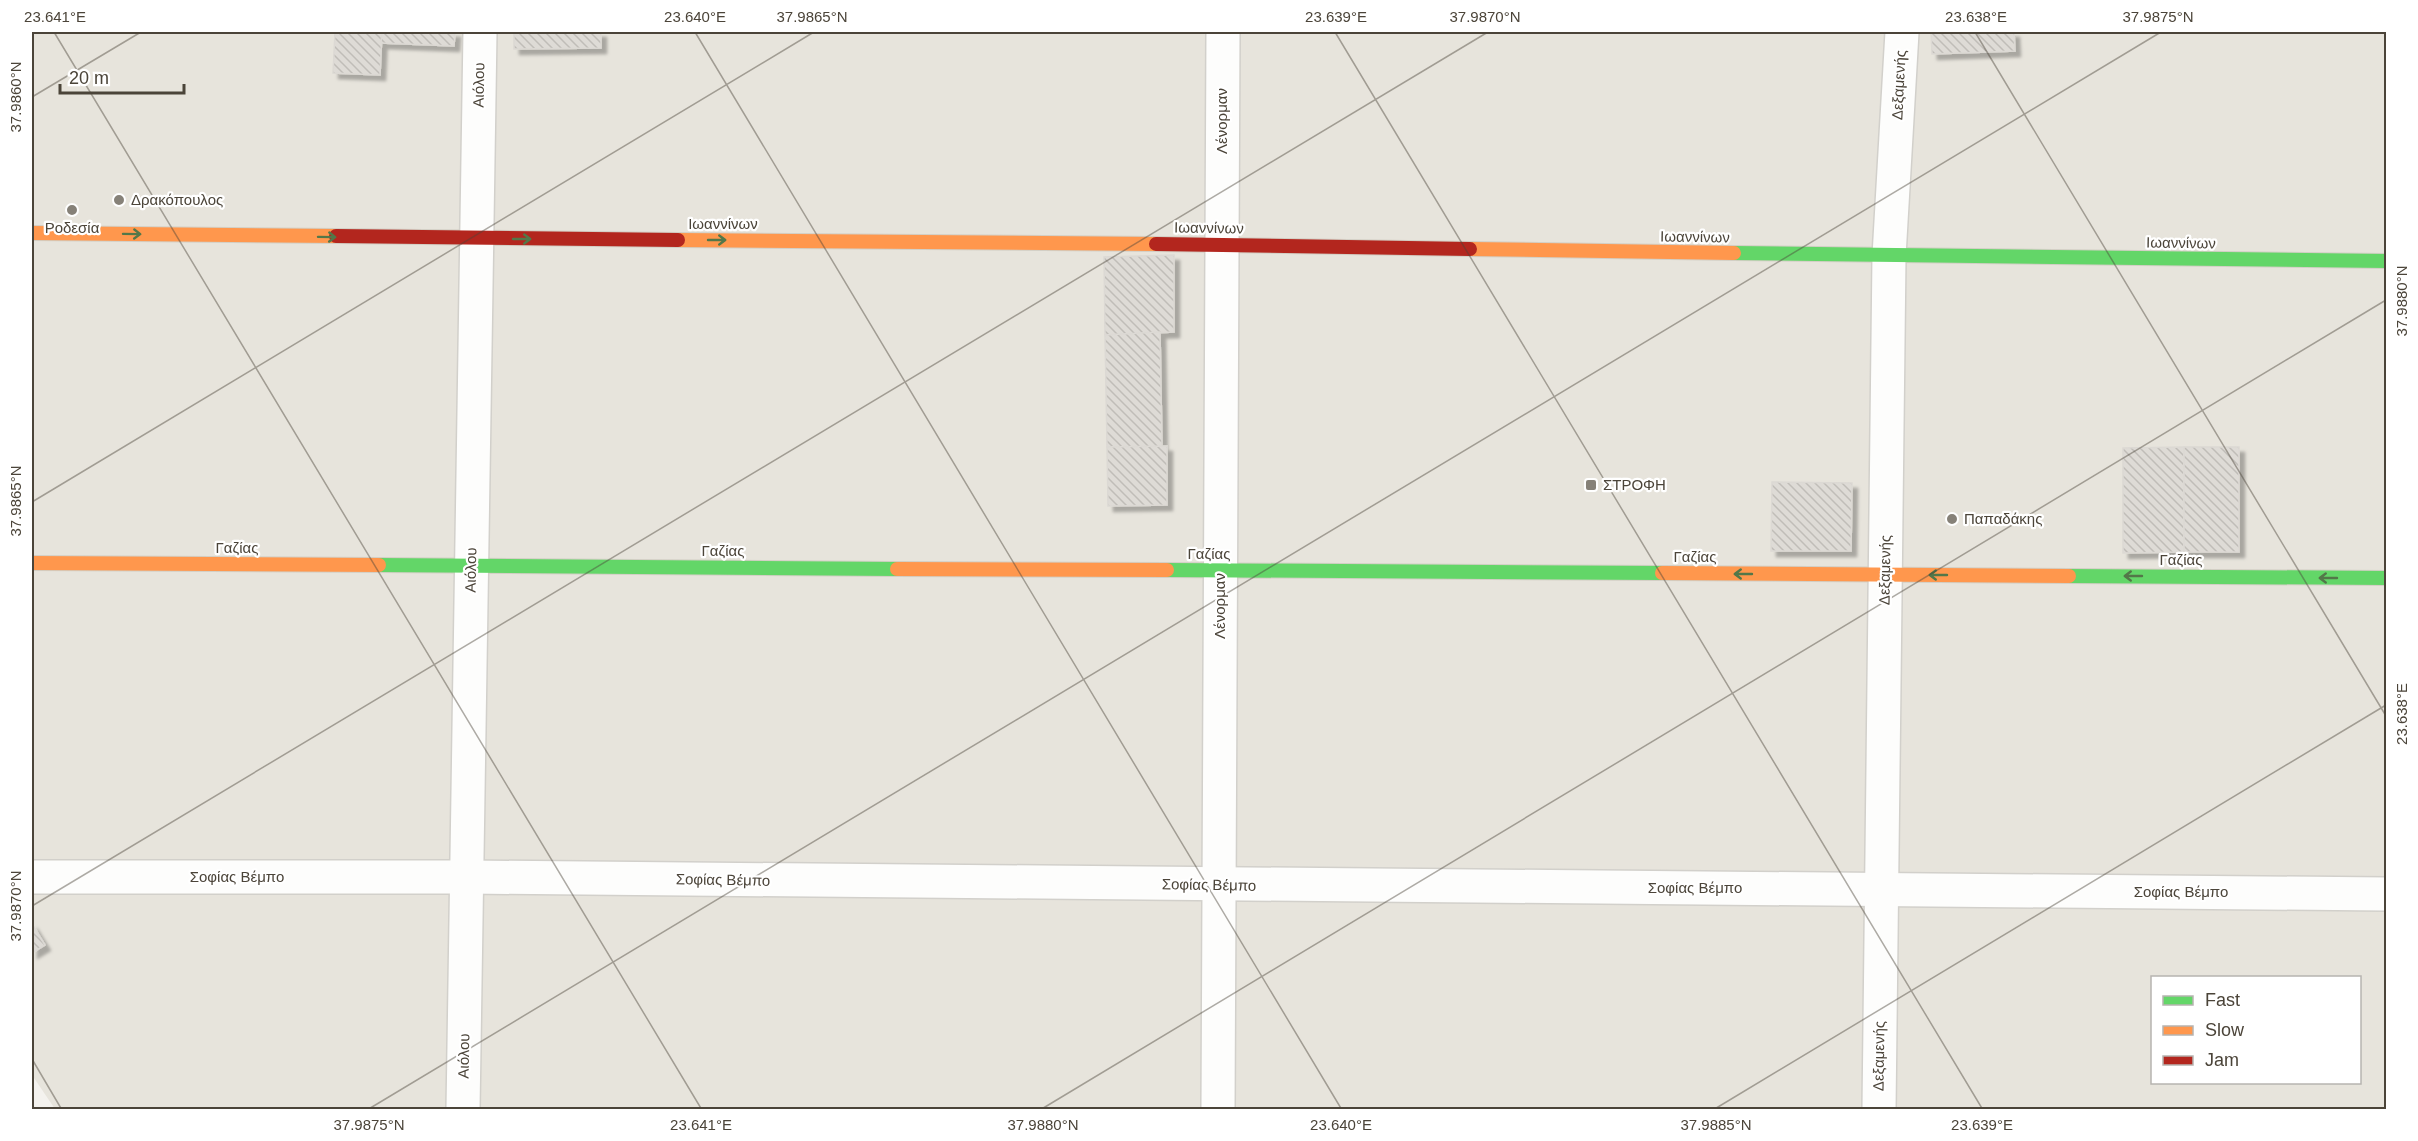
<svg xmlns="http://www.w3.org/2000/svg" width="2418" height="1141" viewBox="0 0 2418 1141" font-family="Helvetica,sans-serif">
  <defs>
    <pattern id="building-back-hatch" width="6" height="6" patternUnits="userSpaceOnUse" patternTransform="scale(1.5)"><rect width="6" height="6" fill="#dedbd6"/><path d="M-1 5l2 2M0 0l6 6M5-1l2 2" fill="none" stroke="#c0bdb8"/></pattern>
    <filter id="shadow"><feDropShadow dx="5.5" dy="5.5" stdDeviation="1.5" flood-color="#0004"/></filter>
  </defs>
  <rect width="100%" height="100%" fill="#f4f2ee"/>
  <path fill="#e7e4dc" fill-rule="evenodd" d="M32 32H2386V1109H55L32 1075ZM2152 978H2360V1082H2152Z"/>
  <g fill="url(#building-back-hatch)" stroke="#dcd9d4" stroke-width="1.5" filter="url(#shadow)">
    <polygon points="335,32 382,32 380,75 333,73"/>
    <polygon points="382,32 455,32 454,46 381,43"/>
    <polygon points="514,32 601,32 601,48 514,49"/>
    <polygon points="1931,32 2014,32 2015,51 1932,54"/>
    <polygon points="1174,255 1174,332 1105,335 1104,257"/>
    <polygon points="1160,332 1162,447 1107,447 1105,335"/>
    <polygon points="1167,446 1167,505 1108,506 1107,447"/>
    <polygon points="2184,447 2184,552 2123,553 2123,448"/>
    <rect x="2184" y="447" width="55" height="105"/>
    <polygon points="1772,482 1852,483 1851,551 1771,551"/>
    <polygon points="32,924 45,945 32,953"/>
  </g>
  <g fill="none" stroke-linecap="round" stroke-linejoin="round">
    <g stroke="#d2d0cb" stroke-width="36">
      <g id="street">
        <polyline points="32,877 467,877 2386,894"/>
        <polyline points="463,1110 480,32"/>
        <polyline points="1218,1110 1223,32"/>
        <polyline points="1879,1110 1889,256 1902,32"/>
      </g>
    </g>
    <g stroke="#d3cfc5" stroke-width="16">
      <g id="fast">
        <polyline points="1734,253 2386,261"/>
        <polyline points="379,565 897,569"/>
        <polyline points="1167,570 1662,573"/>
        <polyline points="2069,576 2386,578"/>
      </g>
    </g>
    <g stroke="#d3cfc5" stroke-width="16">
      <g id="slow">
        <polyline points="32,233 336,236"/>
        <polyline points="678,240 1156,244"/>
        <polyline points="1470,249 1734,253"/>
        <polyline points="32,563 379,565"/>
        <polyline points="897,569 1167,570"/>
        <polyline points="1662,573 2069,576"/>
      </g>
    </g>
    <g stroke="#d3cfc5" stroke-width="16">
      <g id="jam">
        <polyline points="336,236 678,240"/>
        <polyline points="1156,244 1470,249"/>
      </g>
    </g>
    <use href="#street" stroke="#fdfdfc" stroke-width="33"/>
    <use href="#fast" stroke="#63d668" stroke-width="14"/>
    <use href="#slow" stroke="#ff974d" stroke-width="14"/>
    <use href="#jam" stroke="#b3261e" stroke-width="14"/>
  </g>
  <defs><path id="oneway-shaft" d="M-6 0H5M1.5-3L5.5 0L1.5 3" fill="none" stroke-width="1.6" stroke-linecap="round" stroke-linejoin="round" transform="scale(1.5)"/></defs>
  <g stroke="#537749">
    <use href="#oneway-shaft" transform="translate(132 234) rotate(1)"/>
    <use href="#oneway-shaft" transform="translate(327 237) rotate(1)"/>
    <use href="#oneway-shaft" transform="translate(522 239)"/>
    <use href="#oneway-shaft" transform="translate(717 240)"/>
    <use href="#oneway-shaft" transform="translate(1743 574) rotate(-180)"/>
    <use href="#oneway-shaft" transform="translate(1938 575) rotate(-180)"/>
    <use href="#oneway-shaft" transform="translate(2133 576) rotate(-180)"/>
    <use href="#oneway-shaft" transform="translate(2328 578) rotate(-180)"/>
  </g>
  <path fill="none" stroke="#4b4439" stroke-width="1.5" stroke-opacity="0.45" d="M54 32 702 1110M695 32 1342 1110M1335 32 1983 1110M1975 32 2386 716M32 97 141 32M32 502 814 32M32 906 1488 32M32 1059 62 1110M367 1110 2161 32M1040 1110 2386 300M1713 1110 2386 705M2386 1110V1109"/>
  <g fill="#868178" stroke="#fff" stroke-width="2">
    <circle cx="119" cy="200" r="6"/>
    <circle cx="72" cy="210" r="6"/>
    <rect x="1585" y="479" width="12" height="12" rx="3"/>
    <circle cx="1952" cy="519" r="6"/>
  </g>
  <g text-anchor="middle" stroke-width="4.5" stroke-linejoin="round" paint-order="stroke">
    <g font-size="15" fill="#4b4439" stroke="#fff">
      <text transform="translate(479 85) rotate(-89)" y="5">Αιόλου</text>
      <text transform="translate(1899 85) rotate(-87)" y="5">Δεξαμενής</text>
      <text transform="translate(1222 121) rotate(-90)" y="5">Λένορμαν</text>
      <text x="723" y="229">Ιωαννίνων</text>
      <text transform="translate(1209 228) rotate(1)" y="5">Ιωαννίνων</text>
      <text transform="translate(1695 237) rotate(1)" y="5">Ιωαννίνων</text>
      <text transform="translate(2181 243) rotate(1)" y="5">Ιωαννίνων</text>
      <text x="237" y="553">Γαζίας</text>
      <text x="723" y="556">Γαζίας</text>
      <text x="1209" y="559">Γαζίας</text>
      <text x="1695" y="562">Γαζίας</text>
      <text x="2181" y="565">Γαζίας</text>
      <text transform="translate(471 570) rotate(-89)" y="5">Αιόλου</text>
      <text transform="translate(1885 570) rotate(-89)" y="5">Δεξαμενής</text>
      <text transform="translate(1220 606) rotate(-90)" y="5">Λένορμαν</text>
      <text x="237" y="882">Σοφίας Βέμπο</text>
      <text transform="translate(723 880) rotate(1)" y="5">Σοφίας Βέμπο</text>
      <text transform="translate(1209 885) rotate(1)" y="5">Σοφίας Βέμπο</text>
      <text x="1695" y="893">Σοφίας Βέμπο</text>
      <text x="2181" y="897">Σοφίας Βέμπο</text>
      <text transform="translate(464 1056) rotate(-89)" y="5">Αιόλου</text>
      <text transform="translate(1879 1056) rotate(-89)" y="5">Δεξαμενής</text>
    </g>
    <g font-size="15" fill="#4b4439" stroke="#fff" text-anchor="start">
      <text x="131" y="205">Δρακόπουλος</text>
      <text x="72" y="233" text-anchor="middle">Ροδεσία</text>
      <text x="1603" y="490">ΣΤΡΟΦΗ</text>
      <text x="1964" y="524">Παπαδάκης</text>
    </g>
  </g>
  <rect width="2418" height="1141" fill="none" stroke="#ffffff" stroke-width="66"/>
  <rect x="2151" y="976" width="210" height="108" fill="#ffffff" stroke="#b7b4b0" stroke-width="1.5"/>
  <rect x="2163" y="996" width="30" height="9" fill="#63d668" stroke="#b7b4b0" stroke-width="1.5"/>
  <text x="2205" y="1006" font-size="18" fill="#4b4439">Fast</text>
  <rect x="2163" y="1026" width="30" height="9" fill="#ff974d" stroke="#b7b4b0" stroke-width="1.5"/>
  <text x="2205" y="1036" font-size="18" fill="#4b4439">Slow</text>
  <rect x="2163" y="1056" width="30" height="9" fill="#b3261e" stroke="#b7b4b0" stroke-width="1.5"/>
  <text x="2205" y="1066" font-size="18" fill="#4b4439">Jam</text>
  <path d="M60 84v9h124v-9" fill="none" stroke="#4b4439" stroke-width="3"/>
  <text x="69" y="84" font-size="18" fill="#4b4439" stroke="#ffffff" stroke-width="4.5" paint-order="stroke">20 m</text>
  <rect x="33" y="33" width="2352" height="1075" fill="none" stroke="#4b4439" stroke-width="2"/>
  <g font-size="15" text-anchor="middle" fill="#4b4439">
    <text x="55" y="22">23.641°E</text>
    <text x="695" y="22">23.640°E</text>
    <text x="812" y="22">37.9865°N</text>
    <text x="1336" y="22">23.639°E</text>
    <text x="1485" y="22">37.9870°N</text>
    <text x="1976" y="22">23.638°E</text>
    <text x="2158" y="22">37.9875°N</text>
    <text transform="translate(16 97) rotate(-90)" y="5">37.9860°N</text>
    <text transform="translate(2402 301) rotate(-90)" y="5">37.9880°N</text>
    <text transform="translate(16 501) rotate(-90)" y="5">37.9865°N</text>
    <text transform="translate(2402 714) rotate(-90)" y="5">23.638°E</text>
    <text transform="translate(16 906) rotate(-90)" y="5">37.9870°N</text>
    <text x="369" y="1130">37.9875°N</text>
    <text x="701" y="1130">23.641°E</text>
    <text x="1043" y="1130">37.9880°N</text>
    <text x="1341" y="1130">23.640°E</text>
    <text x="1716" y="1130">37.9885°N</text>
    <text x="1982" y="1130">23.639°E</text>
  </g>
</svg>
